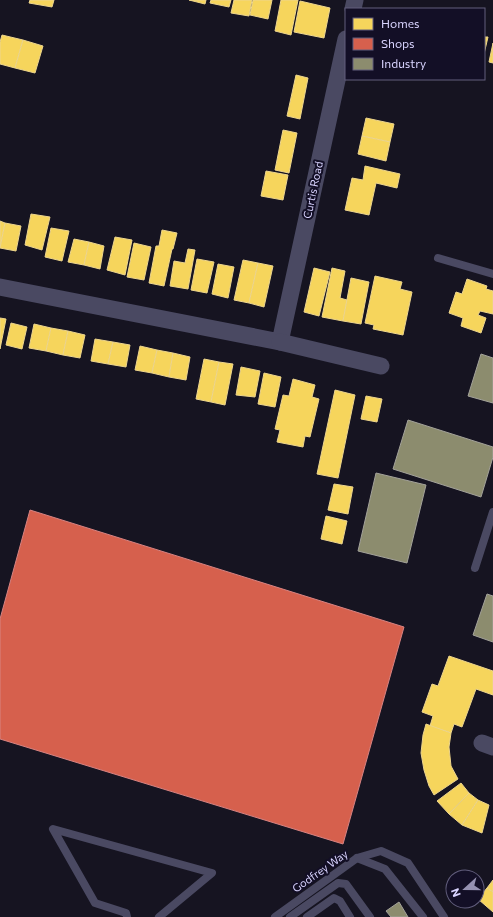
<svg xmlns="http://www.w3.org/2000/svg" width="493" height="917" viewBox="0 0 493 917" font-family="Commissioner,sans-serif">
  <rect width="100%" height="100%" fill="#161421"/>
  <g fill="#f6d55c" stroke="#edd58d">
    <polygon points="30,0 54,0 52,7 29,3"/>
    <polygon points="189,0 206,0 205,4"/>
    <polygon points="211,0 231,0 229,7 210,3"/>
    <polygon points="234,0 252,0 249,16 231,13"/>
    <polygon points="253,0 272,0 268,19 250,15"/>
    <polygon points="281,0 298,0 291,35 275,31"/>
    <polygon points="300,1 330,8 324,38 294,32"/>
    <polygon points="2,35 23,40 15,68 0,64 0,42"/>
    <polygon points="484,37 488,37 484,54"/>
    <polygon points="23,40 43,46 35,73 15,68"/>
    <polygon points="493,43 493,63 489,62"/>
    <polygon points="296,75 308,78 300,119 287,116"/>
    <polygon points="366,118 394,124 390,142 362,136"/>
    <polygon points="283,130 297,133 289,173 275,170"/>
    <polygon points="362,136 390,142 386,161 358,154"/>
    <polygon points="365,166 400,174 397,188 376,183 369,215 345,210 352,178 363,180"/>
    <polygon points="266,171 288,175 283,200 261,196"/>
    <polygon points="31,214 50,217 42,250 25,245"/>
    <polygon points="0,221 5,223 0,248"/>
    <polygon points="5,223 21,226 16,251 0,248"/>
    <polygon points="51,228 69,231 62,261 45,257"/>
    <polygon points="162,230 177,233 173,249 172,249 164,286 149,283 156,246 159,246"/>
    <polygon points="115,237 132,240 125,275 107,270"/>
    <polygon points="74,239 89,242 84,265 68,262"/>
    <polygon points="89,242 104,246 100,269 84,265"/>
    <polygon points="134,243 151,247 144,280 127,277"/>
    <polygon points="188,249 195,250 188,289 170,286 174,261 185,263"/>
    <polygon points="197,259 214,262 207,293 191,290"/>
    <polygon points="243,260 258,263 249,303 234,300"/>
    <polygon points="258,263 273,266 264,307 249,303"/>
    <polygon points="218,264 234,267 228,298 212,294"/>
    <polygon points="314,268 330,272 319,316 304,312"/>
    <polygon points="332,268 345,271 340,298 347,300 343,321 322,317"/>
    <polygon points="375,276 402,282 400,289 412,292 403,335 373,329 374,325 365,323"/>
    <polygon points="351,278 369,282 361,324 343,321"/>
    <polygon points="467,279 487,286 486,289 493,291 493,314 480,311 478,315 486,318 481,333 461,326 463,318 449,313 456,292 462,294"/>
    <polygon points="0,318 6,319 0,349"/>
    <polygon points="11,323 27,327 22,349 6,345"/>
    <polygon points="34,324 51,328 46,351 29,348"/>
    <polygon points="51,328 68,331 63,355 46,351"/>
    <polygon points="68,331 85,335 80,358 63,355"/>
    <polygon points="95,339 113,342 108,364 91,361"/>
    <polygon points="113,342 130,345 126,367 108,364"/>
    <polygon points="140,346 157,350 152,373 135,370"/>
    <polygon points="157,350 173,353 169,377 152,373"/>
    <polygon points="173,353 190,357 186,380 169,377"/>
    <polygon points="204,359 219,362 211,402 196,399"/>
    <polygon points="219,362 233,364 225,405 211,402"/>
    <polygon points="241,367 260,371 255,397 236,395"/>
    <polygon points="264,373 281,377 275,407 258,404"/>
    <polygon points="293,379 315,385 312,397 319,399 310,437 305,436 303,447 277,442 280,430 275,429 283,395 289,396"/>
    <polygon points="335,390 355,395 338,478 317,474"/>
    <polygon points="366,396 382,399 377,422 361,419"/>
    <polygon points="334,484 353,487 348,514 328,510"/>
    <polygon points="326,516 347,521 342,544 321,539"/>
    <polygon points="449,656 493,671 493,695 476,689 462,727 454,724 451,733 430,726 433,716 422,712 432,684 438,686"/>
    <polygon points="426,724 451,733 449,747 451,766 458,779 434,795 429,786 424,770 421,753 423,735"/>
    <polygon points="461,783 469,793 449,814 437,801"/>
    <polygon points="469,793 478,800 462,825 449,814"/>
    <polygon points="478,800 489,805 482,833 462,825"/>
    <polygon points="493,880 493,892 487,888"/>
    <polygon points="487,888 493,892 493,912 478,899"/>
  </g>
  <polygon fill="#d6604d" stroke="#d78382" points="30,510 404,627 343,844 0,739 0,619"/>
  <g fill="#8c8c6e" stroke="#a3a29a">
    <polygon points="481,354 493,358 493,403 468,396"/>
    <polygon points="408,420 493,447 493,457 481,497 393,469"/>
    <polygon points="376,473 426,485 407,563 358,551"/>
    <polygon points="487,594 493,596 493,642 473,635"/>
    <polygon points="399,902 408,917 391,917 386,911"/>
  </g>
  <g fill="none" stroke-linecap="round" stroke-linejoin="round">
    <g stroke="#4a4962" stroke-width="8">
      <polyline points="438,258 493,274"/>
      <polyline points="475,568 493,512"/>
      <polyline points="357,858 385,869 423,917"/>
      <polyline points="127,917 126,913 95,903 53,829 212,873 159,917"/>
      <polyline points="275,917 357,858 381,851 408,863 444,917"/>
      <polyline points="290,917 338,883 346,884 370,917"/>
      <polyline points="307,917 334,898 340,901 350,917"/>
    </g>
    <g stroke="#4a4962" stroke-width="17">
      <polyline points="353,9 355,0"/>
      <polyline points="0,287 280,342 346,39"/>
      <polyline points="280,342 381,366"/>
      <polyline points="482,743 493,747"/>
    </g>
  </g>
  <g text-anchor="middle" stroke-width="4" stroke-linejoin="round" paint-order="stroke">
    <g font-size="11" fill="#d9d4ff" stroke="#130f26">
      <text transform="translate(313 190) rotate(-78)" y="4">Curtis Road</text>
      <text transform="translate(320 871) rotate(-35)" y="4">Godfrey Way</text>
    </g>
  </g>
  <rect x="345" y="8" width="140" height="72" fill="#130f26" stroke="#625e7d"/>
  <rect x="353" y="18" width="20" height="12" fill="#f6d55c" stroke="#625e7d"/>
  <text x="381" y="28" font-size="12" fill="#d9d4ff">Homes</text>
  <rect x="353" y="38" width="20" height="12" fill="#d6604d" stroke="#625e7d"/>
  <text x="381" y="48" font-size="12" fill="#d9d4ff">Shops</text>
  <rect x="353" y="58" width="20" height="12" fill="#8c8c6e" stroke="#625e7d"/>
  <text x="381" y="68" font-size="12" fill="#d9d4ff">Industry</text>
  <g transform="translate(465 889) rotate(249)"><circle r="19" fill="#130f26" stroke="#625e7d"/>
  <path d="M0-3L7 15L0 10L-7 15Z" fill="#9591b1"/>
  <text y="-6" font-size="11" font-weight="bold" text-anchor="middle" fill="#d9d4ff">N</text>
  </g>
</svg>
